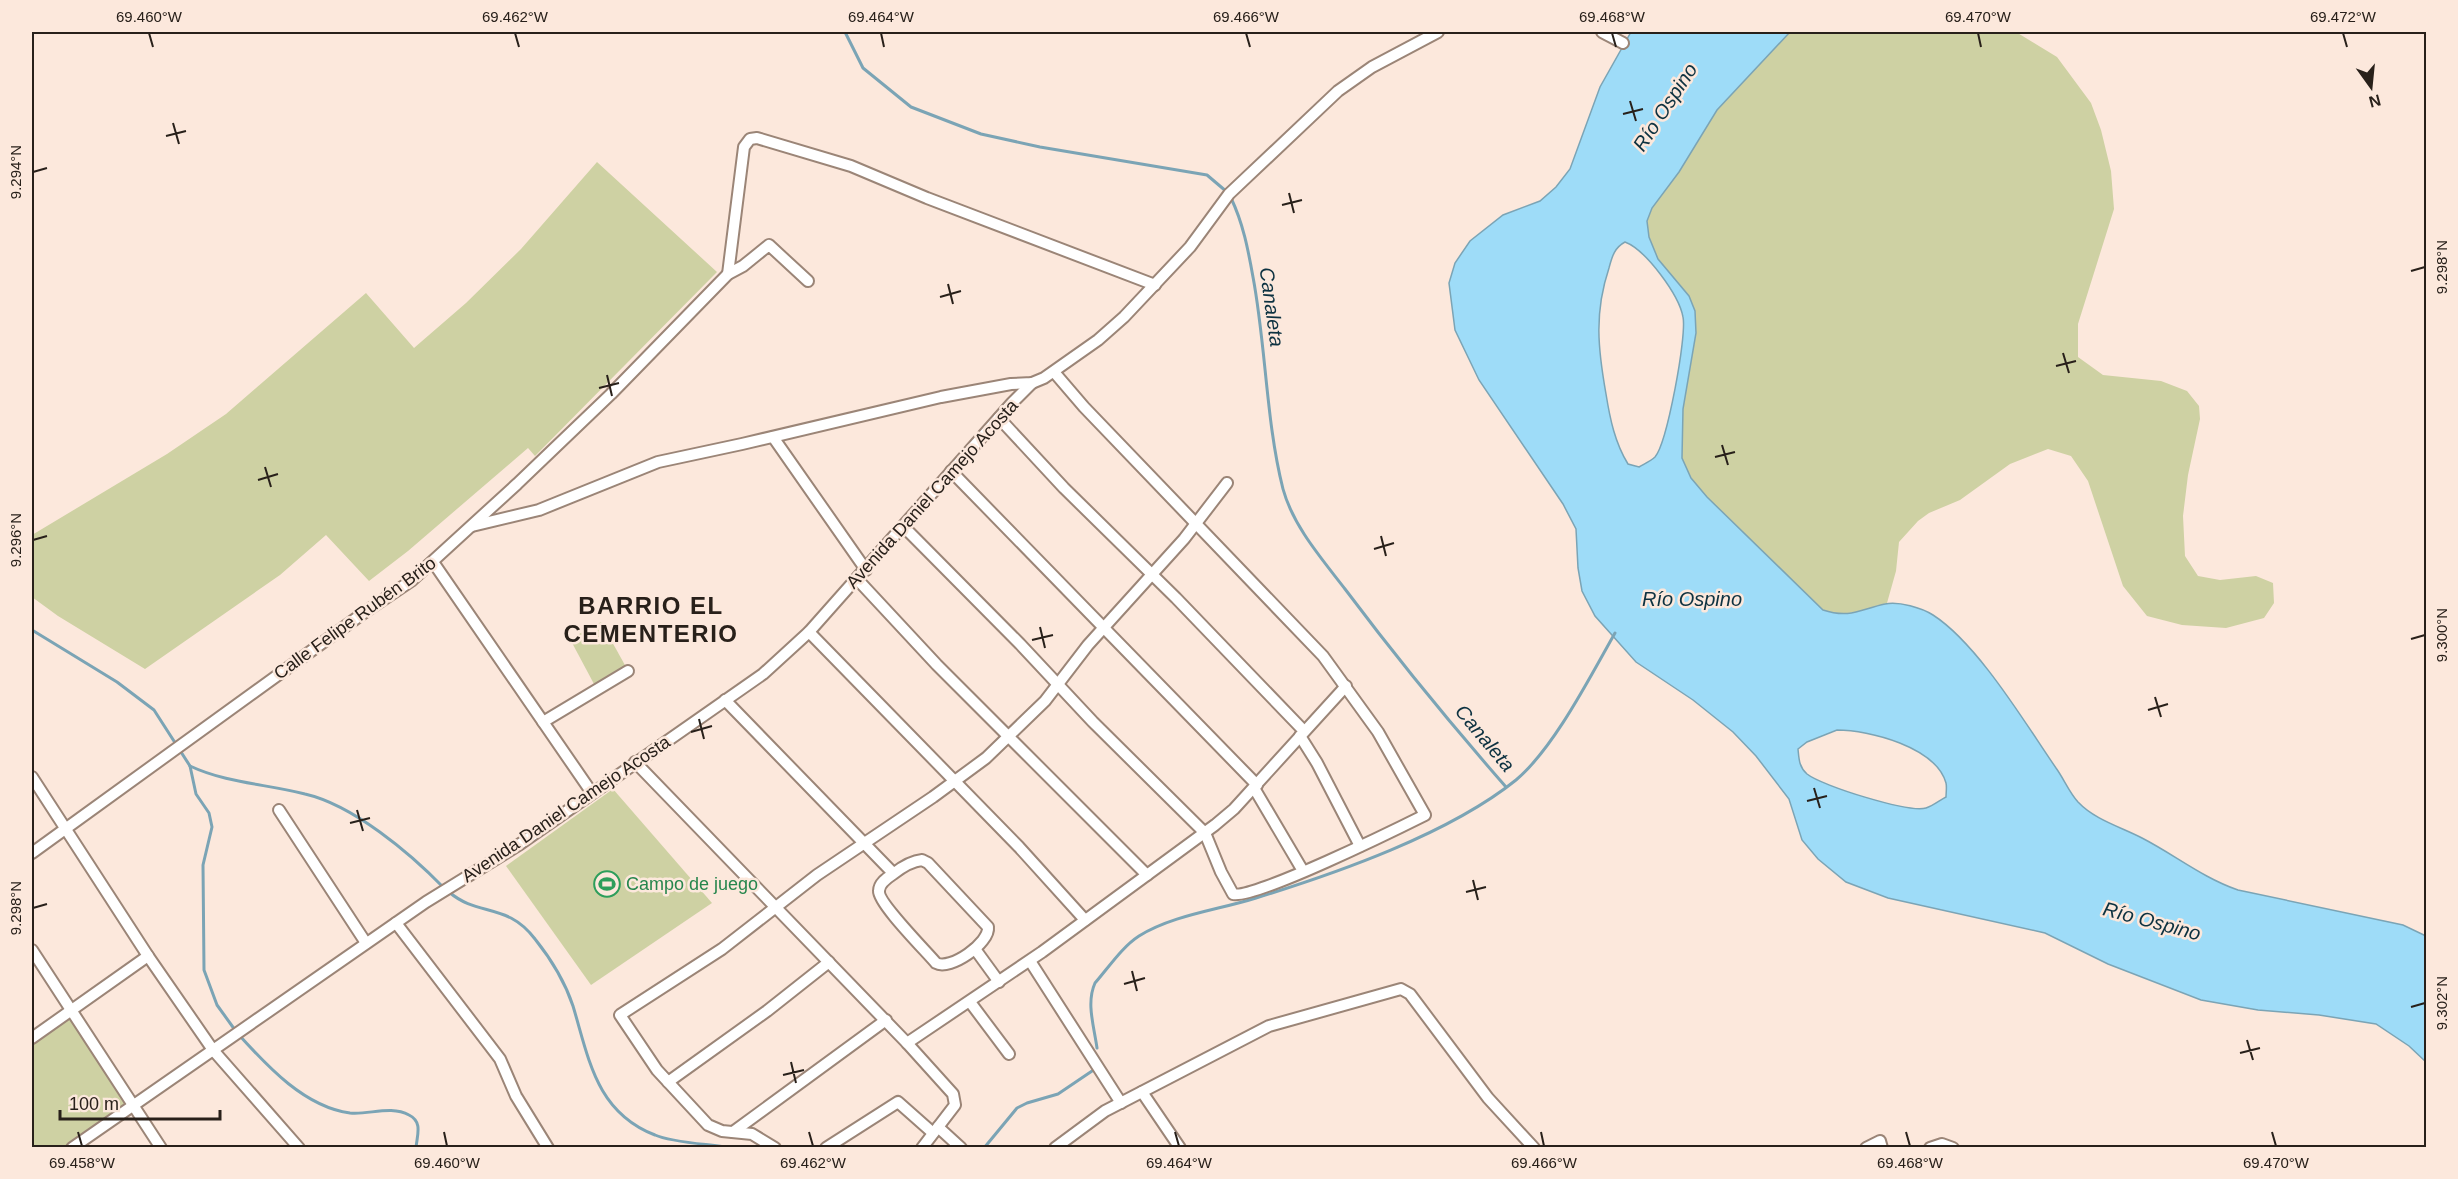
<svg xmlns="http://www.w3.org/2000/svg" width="2458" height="1179" viewBox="0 0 2458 1179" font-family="Arial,sans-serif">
  <rect width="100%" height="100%" fill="#fce8dc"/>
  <g fill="#ced1a3">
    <path d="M1790 32H2016L2057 57 2091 103 2101 130 2111 171 2114 209 2078 324V357L2103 375 2161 381 2187 391 2199 406 2200 419 2188 475 2183 516 2185 556 2198 576 2220 580 2256 576 2273 583 2274 603 2264 618 2226 628 2182 625 2147 616 2123 586 2088 481 2071 456 2048 449 2010 464 1960 500 1929 513 1918 521 1899 542 1896 571 1887 603C1865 610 1846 618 1823 610L1707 497 1691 479 1682 458 1683 409 1696 333 1689 296 1658 259 1649 237 1647 222 1652 208 1679 172 1717 110Z"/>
    <polygon points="597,162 717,272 535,456 528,448 408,551 369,581 326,535 280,575 145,669 58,616 32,597 32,535 167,454 226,414 366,293 414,348 466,303 521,249"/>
    <polygon points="601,622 626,667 594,684 570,639"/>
    <polygon points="613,789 712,903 591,985 506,866"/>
    <polygon points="70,1011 133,1106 72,1147 32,1147 32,1038"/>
  </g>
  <path fill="#9edcf8" stroke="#7ba4b5" stroke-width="1.5" fill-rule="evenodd" d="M1631 32H1790L1717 110 1679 172 1652 208 1647 221 1649 237 1658 259 1689 296 1695 311 1696 333 1683 409 1682 458 1691 478 1707 497 1823 610C1850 619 1861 609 1885 604 1899 601 1922 608 1933 615 1978 644 2025 723 2056 768 2064 779 2069 792 2078 802 2095 820 2121 827 2142 838 2175 855 2203 878 2238 890L2403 925 2426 936V1062L2409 1046 2376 1024 2319 1015 2258 1010 2201 1000 2108 964 2045 933 1888 898 1846 882 1818 859 1802 840 1789 799 1756 756 1733 732 1693 700 1636 662 1595 616 1582 591 1578 568 1576 529 1563 504 1479 380 1455 330 1449 283 1455 263 1470 241 1503 215 1540 201 1556 187 1570 169 1600 87ZM1625 242C1646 250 1679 295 1683 317 1687 336 1667 443 1655 457 1651 461 1644 464 1639 467L1628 464C1615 443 1610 419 1606 394 1598 349 1594 313 1609 268 1612 257 1614 248 1625 242ZM1837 730C1869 730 1936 747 1946 783 1947 787 1946 793 1946 797 1940 800 1933 806 1926 808 1909 813 1822 786 1807 774 1799 767 1799 759 1798 749L1807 742Z"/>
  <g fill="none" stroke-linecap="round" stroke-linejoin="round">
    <g stroke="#7ba4b5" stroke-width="3">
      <polyline points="845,32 863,68 911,107 981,134 1040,147 1207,175 1227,192"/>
      <path d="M1231 198C1243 223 1248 249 1253 277 1266 346 1266 422 1283 489 1293 526 1322 559 1345 589 1396 657 1450 723 1506 787"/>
      <polyline points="32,630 117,682 154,710 190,766 196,794 209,813 212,827 203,865 204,970 217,1005 235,1030"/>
      <path d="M190 766C226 783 266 784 305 794 353 805 410 853 444 888"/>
      <path d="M449 892C478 917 507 902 535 939 551 959 565 982 573 1006 589 1059 596 1112 655 1135 673 1143 710 1144 732 1148"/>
      <path d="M239 1035C268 1067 305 1107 350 1113 369 1115 391 1105 409 1115 423 1122 417 1135 416 1148"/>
      <path d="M1097 1048C1094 1026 1086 1003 1095 983 1109 967 1122 947 1139 936 1173 915 1218 910 1256 898 1337 873 1449 834 1516 780 1554 748 1590 677 1615 633"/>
      <polyline points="984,1148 1017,1108 1027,1103 1058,1094 1095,1069"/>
    </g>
    <g stroke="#9b8577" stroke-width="14">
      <g id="street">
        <polyline points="1602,32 1623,43"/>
        <polyline points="728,274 744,147 750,139 757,138 851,166 927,198 1155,285"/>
        <polyline points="999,418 1064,488 1176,598 1304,731"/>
        <polyline points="773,437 866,570"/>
        <polyline points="951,471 1257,785"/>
        <polyline points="472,526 539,510 658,462 742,444 941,397 1011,384 1032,383 1044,378 1098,340 1124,317 1190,247 1229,194 1338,91 1372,67 1438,32"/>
        <path d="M904 527 1020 644 1093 722 1205 833 1221 872 1233 894C1251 901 1399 828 1425 815L1378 732 1323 656 1084 407 1054 372"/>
        <polyline points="433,562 592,793"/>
        <polyline points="857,579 937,665 1147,875"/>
        <polyline points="809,632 1019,847 1085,920"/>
        <polyline points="725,700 893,873"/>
        <polyline points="543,722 628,671"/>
        <polyline points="1300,736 1317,763 1360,846"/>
        <polyline points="635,762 907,1043 953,1094 955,1105 922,1148"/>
        <polyline points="32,777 148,956 213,1050 299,1148"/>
        <polyline points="1254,788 1303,871"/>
        <polyline points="279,810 366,943"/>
        <polyline points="32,853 365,612 411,581 517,484 611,394 728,274 743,266 769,245 808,281"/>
        <path d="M922 860 928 863 988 927C990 943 950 971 936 963 926 951 878 903 879 891 879 883 887 878 893 874 902 867 911 861 922 860Z"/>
        <polyline points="396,923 500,1059 516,1096 548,1148"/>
        <polyline points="975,949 999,982"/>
        <polyline points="32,950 161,1148"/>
        <polyline points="1030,961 1121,1103"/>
        <polyline points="970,1002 1009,1054"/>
        <polyline points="32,1038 148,956"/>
        <polyline points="907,1043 1042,952 1215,825 1234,809 1346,686"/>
        <polyline points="668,1082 767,1011 829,962"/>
        <polyline points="1142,1092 1180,1148"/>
        <polyline points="938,1127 961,1148"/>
        <polyline points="733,1132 886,1020"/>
        <polyline points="72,1148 426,902 520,844 763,674 809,632 1012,403 1032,383"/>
        <polyline points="775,1148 752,1134 722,1131 708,1125 657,1070 620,1015 722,949 817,875 933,797 986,758 1045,701 1088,645 1184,539 1227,483"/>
        <polyline points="826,1148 898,1102 933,1133"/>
        <polyline points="1055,1148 1105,1111 1269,1026 1401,989 1410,994 1488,1098 1534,1148"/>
        <polyline points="1866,1148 1880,1141 1882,1148"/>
        <polyline points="1930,1148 1942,1144 1953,1148"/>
      </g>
    </g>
    <use href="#street" stroke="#fff" stroke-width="10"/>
  </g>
  <path fill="none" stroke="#28201a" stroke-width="2" d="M149 33 153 47M515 33 519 47M881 33 884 47M1246 33 1250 47M1612 33 1616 47M1978 33 1981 47M2343 33 2347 47M1630 101 1636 121M1623 114 1643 109M173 123 179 144M166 136 186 131M33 172 47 168M1289 193 1294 213M1282 205 1302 200M2411 271 2425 267M948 284 953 304M940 297 961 291M2063 353 2069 373M2056 366 2076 361M607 375 612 396M599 388 619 383M1722 445 1728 465M1715 457 1735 452M265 467 271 487M258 480 278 474M1381 536 1386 556M33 540 47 536M1374 549 1394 543M1040 627 1045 648M2411 639 2425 635M1032 640 1053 635M2155 697 2161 717M2148 710 2168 704M699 719 704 739M691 732 712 726M1814 788 1820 808M1807 801 1827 796M357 810 363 831M350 823 370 818M1473 880 1478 900M1466 892 1486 887M33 908 47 904M1132 971 1137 991M1124 984 1145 978M2411 1007 2425 1003M2247 1040 2253 1060M2240 1053 2260 1048M791 1062 796 1083M783 1075 804 1070M78 1132 82 1146M444 1132 447 1146M809 1132 813 1146M1175 1132 1179 1146M1541 1132 1544 1146M1906 1132 1910 1146M2272 1132 2276 1146"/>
  <defs>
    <g id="stadium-ring" transform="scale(1.35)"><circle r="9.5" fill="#fce8dc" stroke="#2e9e5b" stroke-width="1.5"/><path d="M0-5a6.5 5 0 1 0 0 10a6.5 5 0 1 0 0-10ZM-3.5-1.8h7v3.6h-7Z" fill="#2e9e5b"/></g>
  </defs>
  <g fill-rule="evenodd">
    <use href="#stadium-ring" x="607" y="884"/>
  </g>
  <g text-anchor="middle" stroke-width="5" stroke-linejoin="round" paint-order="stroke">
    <g font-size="18" fill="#28201a" stroke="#fce8dc">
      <text transform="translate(932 494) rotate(-48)" y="6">Avenida Daniel Camejo Acosta</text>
      <text transform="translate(355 618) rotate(-36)" y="6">Calle Felipe Rubén Brito</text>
      <text transform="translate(566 809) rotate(-34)" y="6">Avenida Daniel Camejo Acosta</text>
    </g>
    <g font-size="18" fill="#27864d" stroke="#fce8dc" text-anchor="start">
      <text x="626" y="890">Campo de juego</text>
    </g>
    <g font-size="20" font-style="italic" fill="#0d3241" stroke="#fce8dc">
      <text transform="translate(1665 107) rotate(-57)" y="7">Río Ospino</text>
      <text transform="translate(1272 307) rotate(82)" y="7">Canaleta</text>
      <text x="1692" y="606">Río Ospino</text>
      <text transform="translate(1485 738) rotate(50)" y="7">Canaleta</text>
      <text transform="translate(2152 921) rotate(15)" y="7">Río Ospino</text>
    </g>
    <g font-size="24" font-weight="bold" letter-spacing="1.5" fill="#28201a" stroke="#fce8dc">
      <text x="651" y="614">BARRIO EL<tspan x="651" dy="28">CEMENTERIO</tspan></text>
    </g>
  </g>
  <rect width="2458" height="1179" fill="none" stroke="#fce8dc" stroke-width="66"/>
  <g transform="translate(2371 87) rotate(165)" stroke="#fce8dc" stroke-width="4.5" paint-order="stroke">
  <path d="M0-4.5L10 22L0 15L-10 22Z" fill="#28201a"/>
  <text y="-9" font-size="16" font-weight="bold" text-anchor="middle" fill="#28201a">N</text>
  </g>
  <path d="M60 1110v9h160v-9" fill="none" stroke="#28201a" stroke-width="3"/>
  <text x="69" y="1110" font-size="18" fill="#28201a" stroke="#fce8dc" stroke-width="4.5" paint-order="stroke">100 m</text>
  <rect x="33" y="33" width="2392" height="1113" fill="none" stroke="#28201a" stroke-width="2"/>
  <g font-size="15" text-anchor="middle" fill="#28201a">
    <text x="149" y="22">69.460°W</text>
    <text x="515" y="22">69.462°W</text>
    <text x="881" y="22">69.464°W</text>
    <text x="1246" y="22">69.466°W</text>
    <text x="1612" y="22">69.468°W</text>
    <text x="1978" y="22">69.470°W</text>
    <text x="2343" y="22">69.472°W</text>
    <text transform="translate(16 172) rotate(-90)" y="5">9.294°N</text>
    <text transform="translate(2442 267) rotate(-90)" y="5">9.298°N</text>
    <text transform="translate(16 540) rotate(-90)" y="5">9.296°N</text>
    <text transform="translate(2442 635) rotate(-90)" y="5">9.300°N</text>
    <text transform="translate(16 908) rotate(-90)" y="5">9.298°N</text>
    <text transform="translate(2442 1003) rotate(-90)" y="5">9.302°N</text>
    <text x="82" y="1168">69.458°W</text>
    <text x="447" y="1168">69.460°W</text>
    <text x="813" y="1168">69.462°W</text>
    <text x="1179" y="1168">69.464°W</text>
    <text x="1544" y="1168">69.466°W</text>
    <text x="1910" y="1168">69.468°W</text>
    <text x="2276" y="1168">69.470°W</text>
  </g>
</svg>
